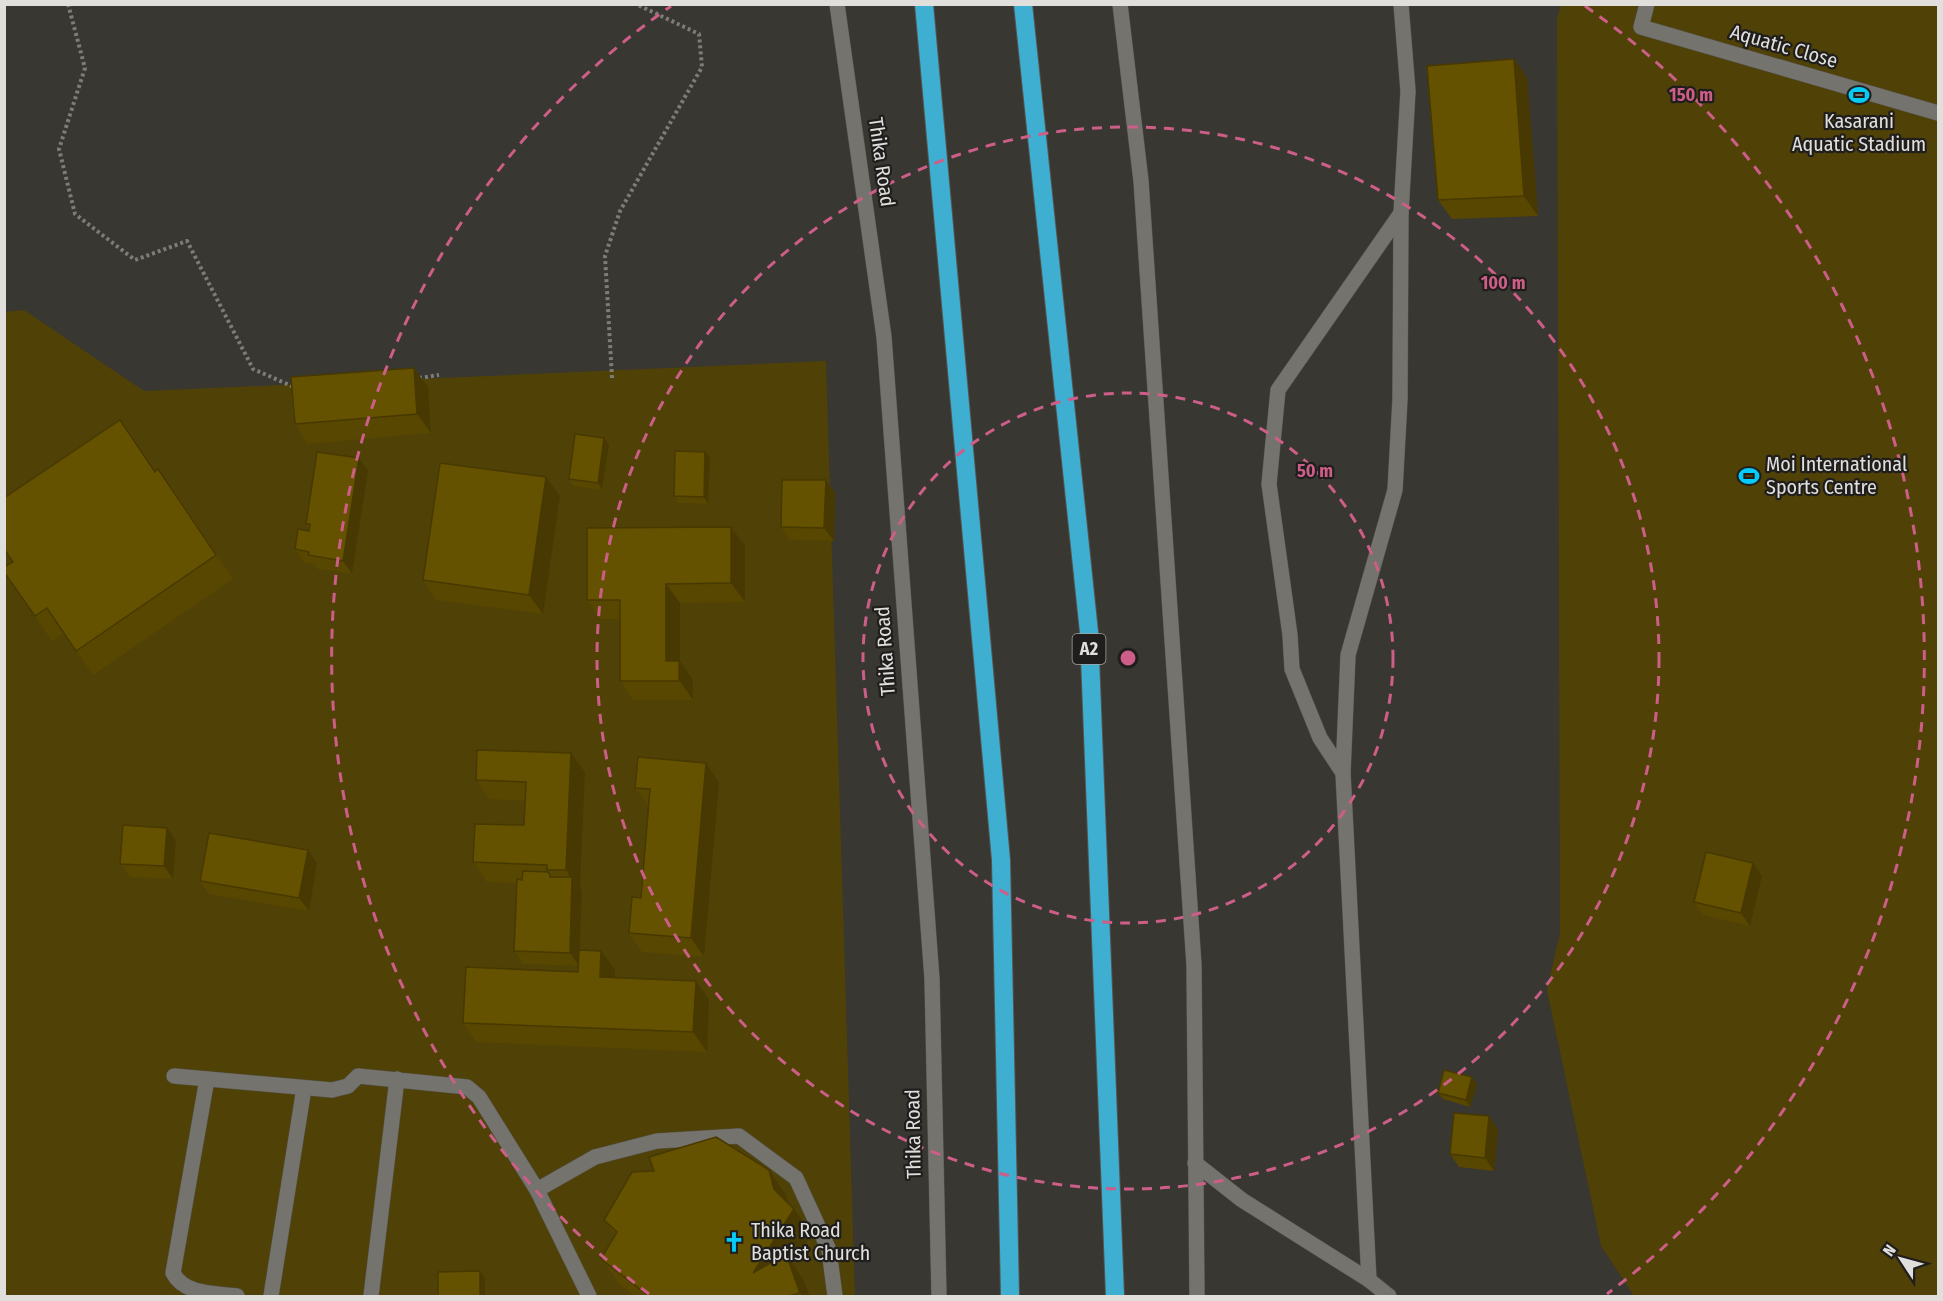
<svg xmlns="http://www.w3.org/2000/svg" width="1943" height="1301" viewBox="0 0 1943 1301" font-family="'Fira Sans Condensed',sans-serif">
  <rect width="100%" height="100%" fill="#383731"/>
  <g fill="#504107">
    <polygon points="1561,5 1938,5 1938,1296 1634,1296 1601,1246 1547,990 1560,933 1557,19"/>
    <polygon points="24,310 144,391 826,361 855,1296 5,1296 5,312"/>
  </g>
  <g fill="none" stroke-linecap="round" stroke-linejoin="round">
    <g stroke="#555450" stroke-width="16">
      <g id="lane">
        <polyline points="1647,4 1641,27 1938,113"/>
        <polyline points="174,1076 332,1090 348,1086 358,1076 467,1087 479,1097 537,1190"/>
        <path d="M207 1079 173 1273C184 1295 215 1293 237 1296"/>
        <polyline points="271,1296 304,1088"/>
        <polyline points="371,1296 397,1079"/>
        <polyline points="589,1296 537,1190 595,1157 657,1141 739,1136 796,1178 829,1250 835,1296"/>
      </g>
    </g>
    <g stroke="#555450" stroke-width="16">
      <g id="street">
        <polyline points="1343,773 1320,738 1292,669 1290,635 1269,484 1278,390 1401,213"/>
        <polyline points="1195,1163 1242,1200 1369,1280 1389,1296"/>
        <polyline points="1369,1280 1343,773 1348,655 1395,490 1400,399 1401,213 1408,91 1401,4"/>
      </g>
    </g>
    <g stroke="#555450" stroke-width="16">
      <g id="secondary">
        <polyline points="837,4 884,337 932,979 939,1296"/>
        <polyline points="1120,4 1141,181 1194,965 1197,1296"/>
      </g>
    </g>
    <g stroke="#555450" stroke-width="20">
      <g id="highway">
        <polyline points="924,4 1001,860 1010,1296"/>
        <polyline points="1023,4 1089,632 1115,1296"/>
      </g>
    </g>
    <g stroke="#7d7c77" stroke-width="4" stroke-dasharray="3 3" stroke-linecap="butt">
      <polyline points="68,4 85,68 59,149 75,214 135,260 187,241 253,369 294,387"/>
      <polyline points="419,378 439,375"/>
      <polyline points="612,378 605,256 620,211 702,67 699,34 636,4"/>
    </g>
    <use href="#lane" stroke="#75736d" stroke-width="15"/>
    <use href="#street" stroke="#75736d" stroke-width="15"/>
    <use href="#secondary" stroke="#75736d" stroke-width="15"/>
    <use href="#highway" stroke="#3fafd1" stroke-width="18"/>
  </g>
  <g fill="#574701">
    <polygon points="1514,59 1527,78 1538,216 1452,219 1438,200"/>
    <polygon points="428,387 431,433 308,444 295,424"/>
    <polygon points="609,445 602,490 573,486 569,479"/>
    <polygon points="705,452 710,458 708,504 678,503 674,496"/>
    <polygon points="359,458 368,471 352,574 317,569 314,564 304,562 295,549 309,531 309,528 306,524"/>
    <polygon points="156,471 176,494 233,579 93,675 64,633 52,641 4,572 13,562"/>
    <polygon points="826,480 835,493 834,541 790,540 781,527"/>
    <polygon points="560,496 543,614 436,600 423,580"/>
    <polygon points="745,546 745,602 680,603 680,661 693,680 693,700 633,700 620,681 620,619 600,619 587,600"/>
    <polygon points="706,763 719,782 704,957 642,952 629,933 641,898 649,807 635,788"/>
    <polygon points="585,772 580,888 582,891 580,950 601,951 615,970 614,978 696,981 709,1000 707,1052 476,1042 463,1023 578,972 578,966 523,964 514,951 517,883 487,882 473,862 524,825 525,801 489,799 476,780"/>
    <polygon points="176,841 173,879 130,877 120,864"/>
    <polygon points="317,863 309,911 209,894 200,881"/>
    <polygon points="1753,863 1762,876 1750,926 1703,915 1694,902"/>
    <polygon points="1472,1077 1477,1084 1470,1107 1443,1099 1438,1093"/>
    <polygon points="1498,1129 1494,1171 1459,1167 1450,1154"/>
    <polygon points="786,1195 789,1203 812,1234 792,1263 803,1279 810,1296 635,1296 619,1284 601,1259 615,1235 604,1220"/>
  </g>
  <g fill="#473901">
    <polygon points="1514,59 1527,78 1538,216 1524,196"/>
    <polygon points="414,368 428,387 431,433 417,414"/>
    <polygon points="604,438 609,445 602,490 598,483"/>
    <polygon points="705,452 710,458 708,504 704,497"/>
    <polygon points="359,458 368,471 352,574 343,561"/>
    <polygon points="546,477 560,496 543,614 529,595"/>
    <polygon points="826,480 835,493 834,541 824,528"/>
    <polygon points="731,527 745,546 745,602 731,583"/>
    <polygon points="666,584 680,603 680,661 693,680 693,700 666,661"/>
    <polygon points="571,753 585,772 580,888 582,891 579,966 570,953 572,880 566,870"/>
    <polygon points="706,763 719,782 704,957 691,938"/>
    <polygon points="167,828 176,841 173,879 164,866"/>
    <polygon points="308,850 317,863 309,911 299,898"/>
    <polygon points="1753,863 1762,876 1750,926 1741,913"/>
    <polygon points="601,951 615,970 614,996 600,977"/>
    <polygon points="696,981 709,1000 707,1052 693,1032"/>
    <polygon points="1472,1077 1477,1084 1470,1107 1466,1100"/>
    <polygon points="1489,1116 1498,1129 1494,1171 1485,1158"/>
    <polygon points="769,1170 786,1195 791,1214 794,1209 812,1234 792,1263 803,1279 810,1296 803,1296 800,1293 753,1273 774,1189"/>
    <polygon points="480,1271 485,1278 485,1296 480,1296"/>
  </g>
  <g fill="#655201" stroke="#473901" stroke-width="1.5">
    <polygon points="1514,59 1524,196 1438,200 1427,66"/>
    <polygon points="414,368 417,414 295,424 291,377"/>
    <polygon points="120,420 155,472 158,469 216,555 76,651 47,608 35,616 4,572 4,567 13,562 4,549 4,498"/>
    <polygon points="575,434 604,438 598,483 569,479"/>
    <polygon points="675,451 705,452 704,497 674,496"/>
    <polygon points="317,452 359,458 343,561 308,555 309,552 295,549 298,529 309,531 310,524 306,524"/>
    <polygon points="440,463 546,477 529,595 423,580"/>
    <polygon points="782,480 826,480 824,528 781,527"/>
    <polygon points="731,527 731,583 666,584 666,661 679,661 679,681 620,681 620,600 587,600 587,528"/>
    <polygon points="477,750 571,753 566,870 547,870 547,865 473,862 475,824 524,825 526,782 476,780"/>
    <polygon points="638,757 706,763 691,938 629,933 632,897 641,898 650,789 635,788"/>
    <polygon points="123,825 167,828 164,866 120,864"/>
    <polygon points="209,833 308,850 299,898 200,881"/>
    <polygon points="1706,852 1753,863 1741,913 1694,902"/>
    <polygon points="523,871 548,872 550,875 550,877 572,877 570,953 514,951 517,879 522,880"/>
    <polygon points="579,950 601,951 600,977 696,981 693,1032 463,1023 466,967 578,972"/>
    <polygon points="1444,1070 1472,1077 1466,1100 1438,1093"/>
    <polygon points="1454,1113 1489,1116 1485,1158 1450,1154"/>
    <polygon points="716,1137 769,1170 774,1189 794,1209 753,1273 786,1254 800,1293 789,1296 649,1296 601,1259 617,1232 604,1220 632,1172 654,1171 649,1157"/>
    <polygon points="480,1271 480,1296 438,1296 438,1272"/>
  </g>
  <g fill="none" stroke="#cc5e88" stroke-width="3" stroke-dasharray="10 8">
    <circle cx="1128" cy="658" r="265"/>
    <circle cx="1128" cy="658" r="531"/>
    <path d="M649 1294A796 796 0 0 1 671 6M1585 6A796 796 0 0 1 1607 1294"/>
  </g>
  <defs>
    <g id="stadium-bare" transform="scale(1.62)"><path d="M0-5a6.5 5 0 1 0 0 10a6.5 5 0 1 0 0-10ZM-3.5-1.8h7v3.6h-7Z" fill="#05cbf9" stroke="#1f1e1c" stroke-width="2.5" paint-order="stroke"/></g>
    <g id="church-bare" transform="scale(1.62)"><path d="M-1.2-6h2.4v3.5h3.3v2.4h-3.3V6h-2.4V-.1h-3.3v-2.4h3.3Z" fill="#05cbf9" stroke="#1f1e1c" stroke-width="2.5" paint-order="stroke"/></g>
  </defs>
  <g fill-rule="evenodd">
    <use href="#stadium-bare" x="1859" y="95"/>
    <use href="#stadium-bare" x="1749" y="476"/>
    <use href="#church-bare" x="734" y="1242"/>
  </g>
  <g text-anchor="middle" stroke-width="4.5" stroke-linejoin="round" paint-order="stroke">
    <rect fill="#1f1e1c" stroke="#a6a5a2" stroke-width="1.5" x="1072.5" y="634" width="33" height="30" rx="4.5"/>
    <g font-size="18" font-weight="bold" fill="#e0dfdc">
      <text x="1089" y="655">A2</text>
    </g>
    <g font-size="20" fill="#e0dfdc" stroke="#1f1e1c">
      <text transform="translate(1784 46) rotate(16)" y="7">Aquatic Close</text>
      <text transform="translate(882 162) rotate(82)" y="7">Thika Road</text>
      <text transform="translate(885 651) rotate(-94)" y="7">Thika Road</text>
      <text transform="translate(913 1134) rotate(-91)" y="7">Thika Road</text>
    </g>
    <g font-size="20" fill="#e0dfdc" stroke="#1f1e1c" text-anchor="start">
      <text x="1859" y="128" text-anchor="middle">Kasarani<tspan x="1859" dy="23">Aquatic Stadium</tspan></text>
      <text x="1766" y="471">Moi International<tspan x="1766" dy="23">Sports Centre</tspan></text>
      <text x="751" y="1237">Thika Road<tspan x="751" dy="23">Baptist Church</tspan></text>
    </g>
  </g>
  <circle cx="1128" cy="658" r="9" fill="#cc5e88" stroke="#1f1e1c" stroke-width="3"/>
  <g font-size="18" text-anchor="middle" font-weight="bold" fill="#cc5e88" stroke="#1f1e1c" stroke-width="4.5" stroke-linejoin="round" paint-order="stroke">
    <text x="1691" y="101">150 m</text>
    <text x="1503" y="289">100 m</text>
    <text x="1315" y="477">50 m</text>
  </g>
  <rect width="1943" height="1301" fill="none" stroke="#e0dfdc" stroke-width="12"/>
  <g transform="translate(1901 1259) rotate(306)" stroke="#1f1e1c" stroke-width="4.5" paint-order="stroke">
  <path d="M0-4.5L10 22L0 15L-10 22Z" fill="#e0dfdc"/>
  <text y="-9" font-size="16" font-weight="bold" text-anchor="middle" fill="#e0dfdc">N</text>
  </g>
</svg>
